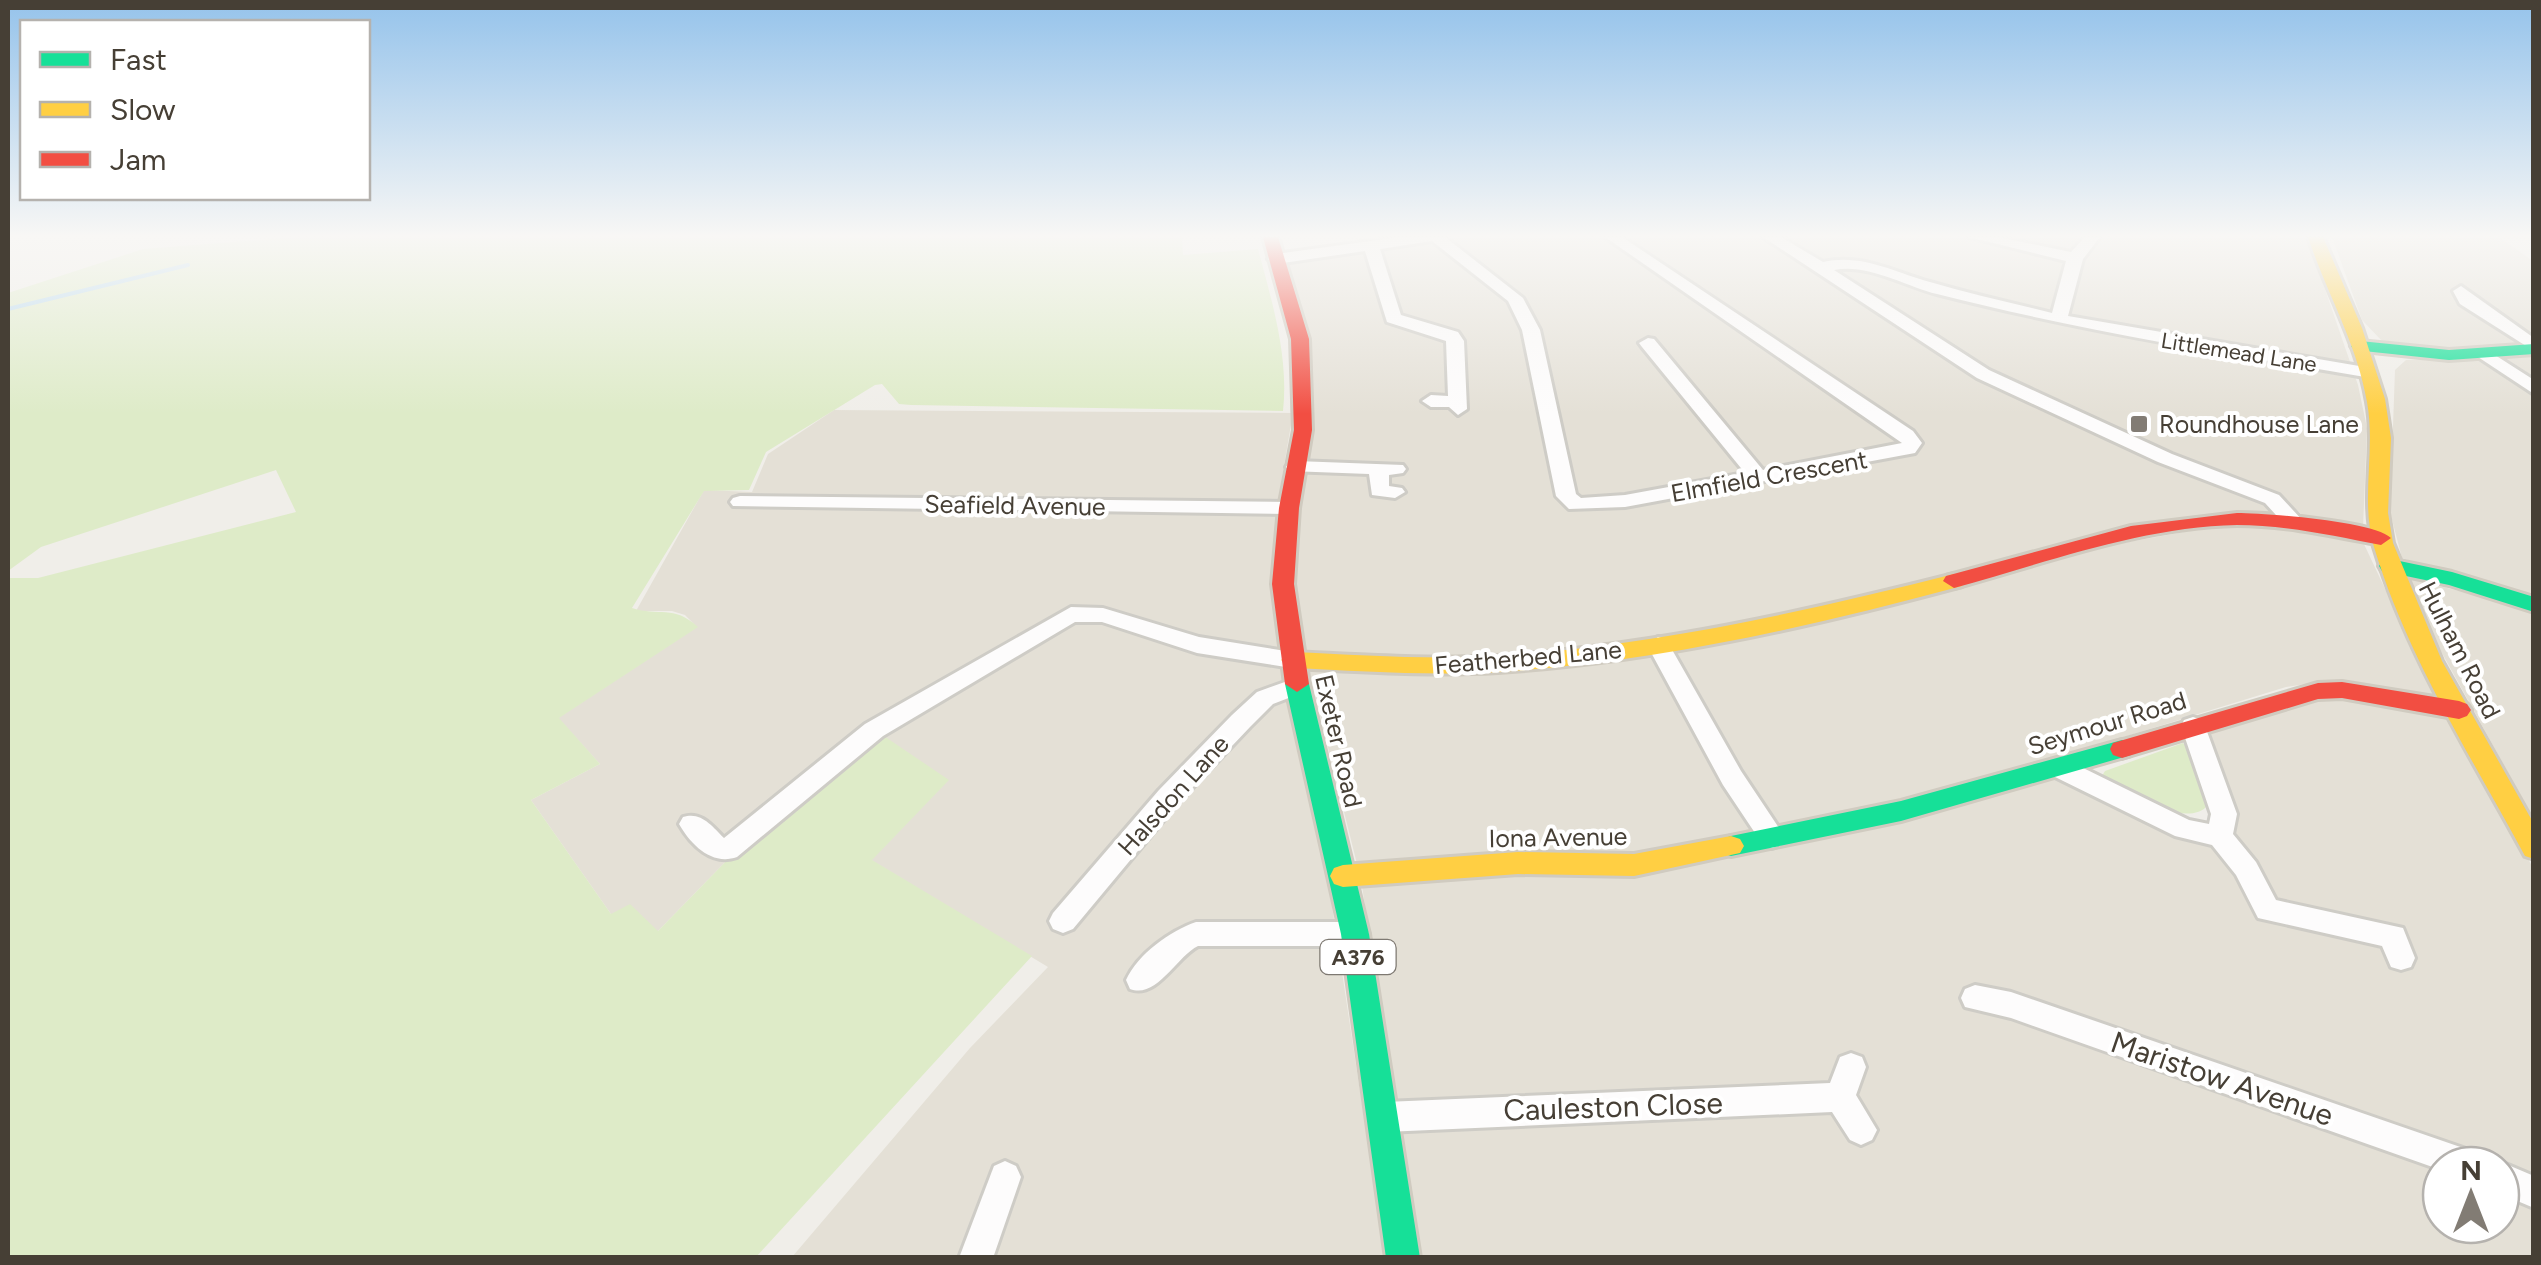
<svg xmlns="http://www.w3.org/2000/svg" width="2541" height="1265" viewBox="0 0 2541 1265" font-family="Figtree,sans-serif">
  <rect width="100%" height="100%" fill="#f0eee9"/>
  <g fill="#e4e0d6" fill-rule="evenodd">
    <polygon points="1448,237 1765,237 1945,355 2259,497 2279,515 2109,534 1838,604 1722,629 1504,660 1305,653 1294,584 1288,261"/>
    <polygon points="1779,237 2307,237 2358,385 2367,428 2363,528 2305,517 2278,495 2065,410 1976,364"/>
    <polygon points="2332,237 2499,237 2533,261 2533,343 2442,348 2383,342 2362,320"/>
    <polygon points="2533,356 2533,599 2402,558 2390,512 2395,370 2406,360"/>
    <polygon points="834,410 1293,413 1278,501 1321,833 1385,1257 792,1257 970,1048 1048,967 871,860 948,780 733,854 657,932 611,914 531,800 600,764 558,718 697,627 685,615 672,611 636,611 704,490 752,492 768,454"/>
    <polygon points="2212,527 2293,527 2363,542 2437,699 2326,681 2286,687 1961,787 1634,856 1357,864 1308,667 1698,643 1785,630 2112,545"/>
    <polygon points="2406,578 2533,609 2533,818 2415,604"/>
    <path d="M2328 694 2413 706 2455 722 2533 868V1257H1417L1362 886 1524 871 2060 776 2238 857 2203 735ZM2441 1165H2501V1225H2441Z"/>
  </g>
  <g fill="#deebc8">
    <path d="M299 237H1182L1183 255 1258 249C1272 302 1289 356 1283 411L911 405 899 404 882 384 875 385 766 452 749 490 704 491 632 608C659 617 673 604 698 627L559 718 600 764 531 800 611 914 630 904 658 931 733 854 878 732 949 780 872 860 1032 956 756 1257H8V578H38L296 512 276 470 41 547 8 571V293L143 249Z"/>
    <path d="M2183 743 2191 751 2207 806C2188 829 2118 794 2102 776L2105 771Z"/>
  </g>
  <g fill="none" stroke-linecap="round" stroke-linejoin="round">
    <polyline stroke="#b8daef" stroke-width="4" points="8,309 188,265"/>
    <g stroke="#ceccc6" stroke-width="6">
      <g id="street">
        <polygon points="1400,237 1445,237 1523,298 1540,330 1576,494 1581,498 1625,495 1745,473 1642,347 1639,343 1648,338 1654,339 1763,470 1902,443 1605,237 1622,237 1913,431 1922,443 1915,453 1625,507 1569,509 1556,496 1522,330 1508,301 1432,241 1380,249 1401,315 1458,332 1464,341 1467,409 1458,415 1449,407 1431,407 1422,401 1431,395 1448,396 1446,341 1387,322 1365,251 1276,264 1268,259 1276,254"/>
        <path d="M1763 237H1781L1823 262C1861 253 1894 272 1930 282 1970 294 2012 303 2052 313L2066 261 1969 237H1997L2071 252 2085 237H2100L2083 259 2068 316 2365 367 2374 372 2365 377C2221 353 2078 330 1937 294 1905 286 1867 263 1834 270L1989 370 2172 454 2279 495 2304 522 2294 528 2287 527 2265 503 2158 462 1977 378Z"/>
        <polygon points="2461,286 2534,338 2534,351 2460,304 2453,291"/>
        <polygon points="2484,348 2534,380 2534,394 2478,357 2478,349"/>
        <polygon points="1296,461 1403,465 1406,469 1403,473 1389,475 1389,486 1402,488 1405,492 1395,498 1372,495 1369,474 1289,471 1286,467 1289,463"/>
        <polygon points="740,496 1289,502 1299,508 1289,514 733,506 730,502 733,498"/>
        <path d="M1071 607 1103 608 1199 637 1292 652 1303 660 1292 668 1197 653 1102 622H1075L883 736 737 857C712 866 691 845 679 824L683 817C701 811 712 826 724 838L865 724Z"/>
        <polygon points="1658,637 1666,639 1741,771 1781,831 1785,838 1781,845 1772,848 1763,845 1723,785 1647,645"/>
        <polygon points="1296,678 1304,680 1308,686 1304,692 1273,704 1250,727 1177,804 1073,929 1063,933 1053,929 1049,921 1053,913 1159,790 1232,715 1257,692"/>
        <polygon points="2193,717 2202,720 2205,726 2237,814 2233,834 2256,862 2276,900 2403,928 2415,958 2411,967 2401,970 2391,967 2382,946 2258,918 2236,875 2212,845 2175,836 2051,775 2048,768 2051,761 2069,761 2189,820 2209,824 2211,814 2181,726 2184,720"/>
        <path d="M1196 922H1355L1365 926 1369 934 1365 942 1355 946H1198C1176 957 1157 999 1130 989L1126 980C1138 954 1170 931 1196 922Z"/>
        <polygon points="1975,985 2011,992 2469,1150 2480,1154 2485,1165 2441,1165 2441,1170 2011,1018 1965,1007 1961,998 1965,989"/>
        <polygon points="1851,1053 1862,1057 1866,1067 1856,1095 1877,1130 1872,1140 1861,1145 1850,1140 1832,1112 1385,1132 1374,1127 1370,1117 1374,1107 1385,1102 1830,1083 1840,1057"/>
        <polygon points="1005,1161 1016,1166 1021,1177 993,1258 959,1258 994,1166"/>
        <polygon points="2501,1162 2534,1176 2534,1208 2501,1194 2501,1165 2495,1165"/>
      </g>
    </g>
    <g stroke="#d0cbc0" stroke-width="6">
      <g id="fast">
        <polygon points="2360,341 2449,350 2534,344 2534,354 2449,360 2354,350 2351,346"/>
        <polygon points="2390,559 2452,572 2534,597 2534,612 2449,585 2382,571 2379,566 2382,561"/>
        <polygon points="1297,676 1309,684 1369,934 1420,1258 1386,1258 1341,934 1285,684"/>
        <polygon points="2122,740 2131,743 2134,749 2131,755 1901,821 1731,856 1722,853 1718,846 1722,839 1731,836 1901,801"/>
      </g>
    </g>
    <g stroke="#d0cbc0" stroke-width="6">
      <g id="slow">
        <path d="M2308 237H2323L2362 328 2385 399 2391 438 2388 513 2393 543 2442 661 2534 824V859L2525 856C2471 756 2407 657 2374 547 2360 500 2376 450 2367 402 2357 343 2326 292 2308 237Z"/>
        <path d="M1954 574 1962 576 1965 581 1962 586C1810 627 1655 662 1498 672 1429 676 1360 671 1292 668L1281 660 1292 652C1360 655 1429 660 1497 656 1652 646 1804 612 1954 574Z"/>
        <polygon points="1731,836 1740,839 1744,846 1740,853 1634,876 1518,874 1343,887 1334,884 1330,876 1334,868 1343,865 1518,852 1634,854"/>
      </g>
    </g>
    <g stroke="#d0cbc0" stroke-width="6">
      <g id="jam">
        <polygon points="1263,237 1278,237 1309,339 1312,430 1299,508 1294,584 1309,684 1297,692 1285,684 1272,584 1279,508 1294,430 1291,339"/>
        <path d="M2237 513C2265 513 2374 521 2391 538L2381 545C2334 536 2285 525 2237 525 2140 527 2046 563 1954 588L1943 581 1946 576 2131 526Z"/>
        <polygon points="2342,682 2459,701 2467,704 2471,710 2467,716 2459,719 2342,698 2318,699 2122,758 2113,755 2110,749 2113,743 2318,683"/>
      </g>
    </g>
    <use href="#street" fill="#fdfcfc" fill-rule="evenodd"/>
    <use href="#fast" fill="#16e098" fill-rule="evenodd"/>
    <use href="#slow" fill="#ffcf43" fill-rule="evenodd"/>
    <use href="#jam" fill="#f24e42" fill-rule="evenodd"/>
  </g>
  <linearGradient id="sky" x2="0" y2="1"><stop stop-color="#95c3eb"/><stop offset="0.57" stop-color="#f8f7f5"/><stop offset="1" stop-color="#f8f7f5" stop-opacity="0"/></linearGradient>
  <rect width="2541" height="414" fill="url(#sky)"/>
  <rect fill="#827c74" stroke="#fff" stroke-width="4" x="2129" y="414" width="20" height="20" rx="5"/>
  <g text-anchor="middle" stroke-width="8" stroke-linejoin="round" paint-order="stroke">
    <g font-size="22" fill="#463f35" stroke="#fff">
      <text transform="translate(2239 352) rotate(9)" y="8">Littlemead Lane</text>
    </g>
    <rect fill="#fff" stroke="#7e7972" stroke-width="2.5" x="1320.5" y="940" width="75" height="34" rx="8"/>
    <g font-size="22" font-weight="bold" fill="#463f35">
      <text x="1358" y="965">A376</text>
    </g>
    <g font-size="25" fill="#463f35" stroke="#fff" text-anchor="start">
      <text x="2159" y="433">Roundhouse Lane</text>
    </g>
    <g font-size="25" fill="#463f35" stroke="#fff">
      <text transform="translate(1769 476) rotate(-10)" y="9">Elmfield Crescent</text>
      <text transform="translate(1015 505) rotate(1)" y="9">Seafield Avenue</text>
      <text transform="translate(2460 650) rotate(63)" y="9">Hulham Road</text>
      <text transform="translate(1528 657) rotate(-5)" y="9">Featherbed Lane</text>
      <text transform="translate(2107 723) rotate(-17)" y="9">Seymour Road</text>
      <text transform="translate(1339 741) rotate(77)" y="9">Exeter Road</text>
      <text transform="translate(1173 795) rotate(-48)" y="9">Halsdon Lane</text>
      <text transform="translate(1558 837) rotate(-1)" y="9">Iona Avenue</text>
    </g>
    <g font-size="30" fill="#463f35" stroke="#fff">
      <text transform="translate(2222 1079) rotate(19)" y="10">Maristow Avenue</text>
      <text transform="translate(1613 1107) rotate(-2)" y="10">Cauleston Close</text>
    </g>
  </g>
  <rect width="2541" height="1265" fill="none" stroke="#463f35" stroke-width="20"/>
  <rect x="20" y="20" width="350" height="180" fill="#ffffff" stroke="#b5b2ae" stroke-width="2.5"/>
  <rect x="40" y="52" width="50" height="15" fill="#16e098" stroke="#b5b2ae" stroke-width="2.5"/>
  <text x="110" y="70" font-size="30" fill="#463f35">Fast</text>
  <rect x="40" y="102" width="50" height="15" fill="#ffcf43" stroke="#b5b2ae" stroke-width="2.5"/>
  <text x="110" y="120" font-size="30" fill="#463f35">Slow</text>
  <rect x="40" y="152" width="50" height="15" fill="#f24e42" stroke="#b5b2ae" stroke-width="2.5"/>
  <text x="110" y="170" font-size="30" fill="#463f35">Jam</text>
  <g transform="translate(2471 1195)"><circle r="48" fill="#ffffff" stroke="#b5b2ae" stroke-width="2.5"/>
  <path d="M0-8L18 38L0 25L-18 38Z" fill="#827c74"/>
  <text y="-15" font-size="28" font-weight="bold" text-anchor="middle" fill="#463f35">N</text>
  </g>
</svg>
